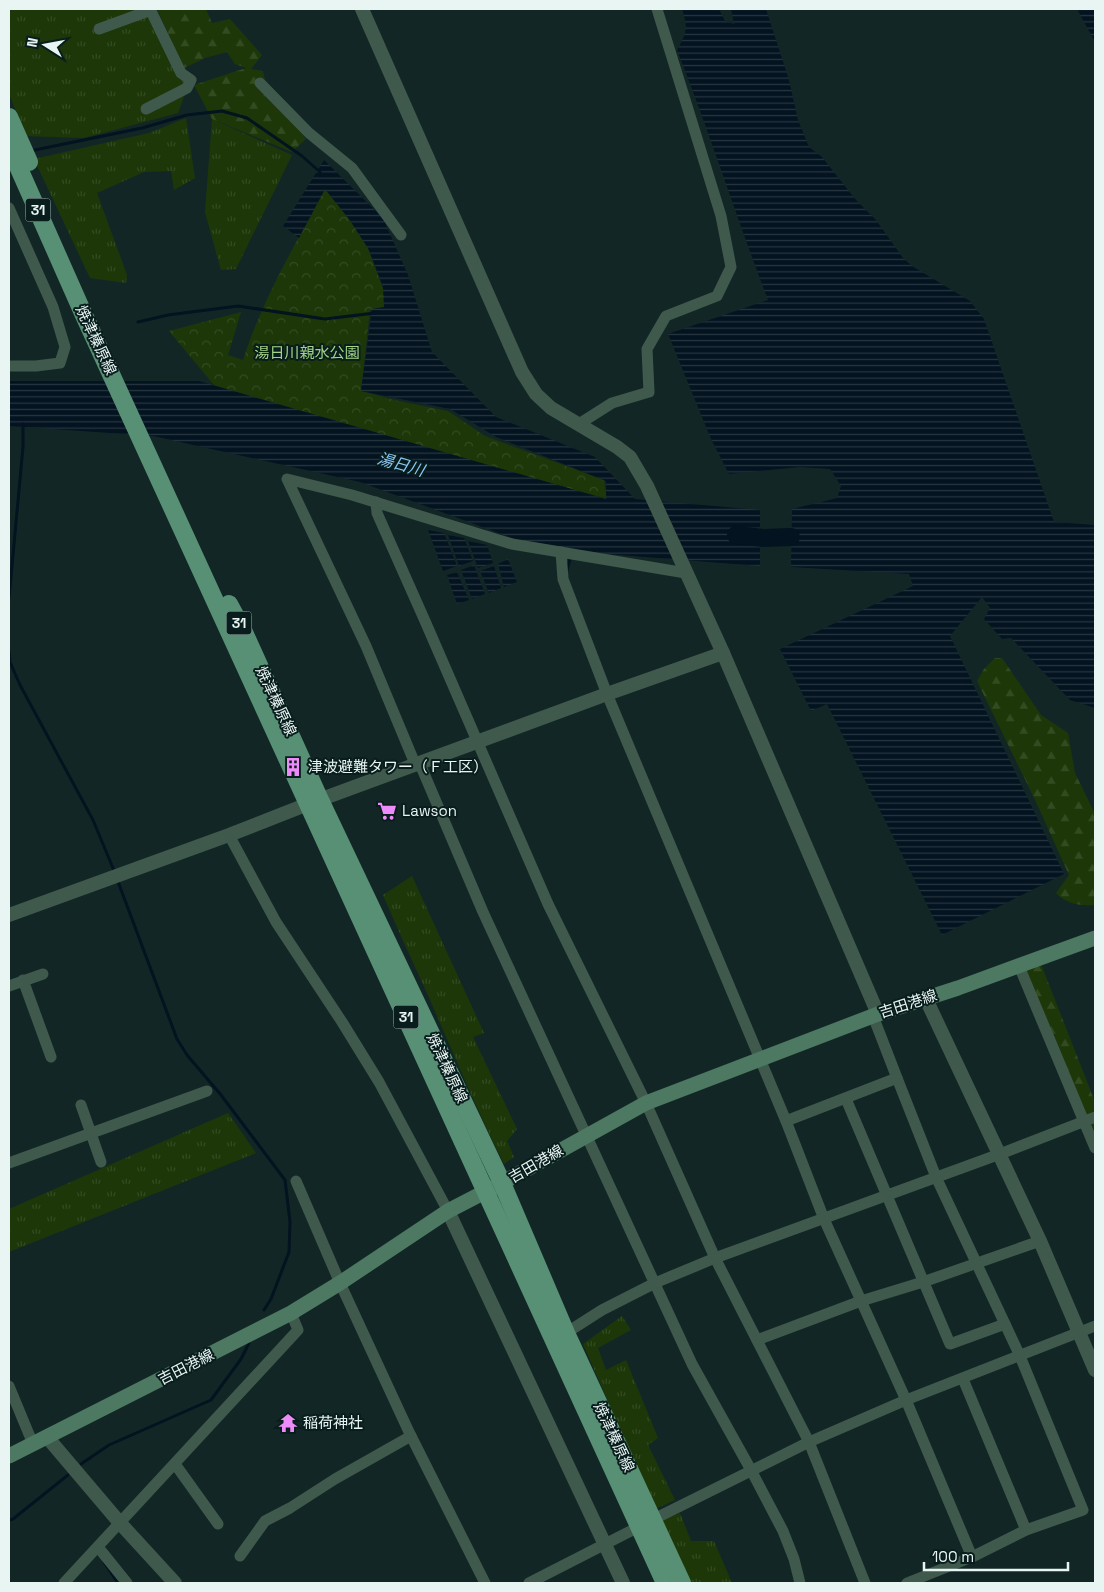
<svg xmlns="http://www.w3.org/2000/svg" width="1104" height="1592" viewBox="0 0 1104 1592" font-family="'Space Grotesk','Noto Sans JP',sans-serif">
  <defs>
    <pattern id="grass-tufts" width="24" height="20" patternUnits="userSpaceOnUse" patternTransform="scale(1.25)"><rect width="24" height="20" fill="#1d3709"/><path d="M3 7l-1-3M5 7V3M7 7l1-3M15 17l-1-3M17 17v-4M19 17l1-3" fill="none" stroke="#334b21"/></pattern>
    <pattern id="forest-firs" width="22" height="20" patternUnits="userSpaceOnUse" patternTransform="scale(1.25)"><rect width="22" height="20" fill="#1d3709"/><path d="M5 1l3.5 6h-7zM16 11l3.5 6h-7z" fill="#334b21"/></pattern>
    <pattern id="park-crowns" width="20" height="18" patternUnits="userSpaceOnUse" patternTransform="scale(1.25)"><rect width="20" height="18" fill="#1d3709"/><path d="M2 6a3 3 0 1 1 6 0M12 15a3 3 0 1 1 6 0" fill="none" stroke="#334b21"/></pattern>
    <pattern id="water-rules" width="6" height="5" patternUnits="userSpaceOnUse" patternTransform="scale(1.25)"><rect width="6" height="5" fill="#031320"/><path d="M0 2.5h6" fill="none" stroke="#283641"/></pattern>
  </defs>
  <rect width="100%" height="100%" fill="#122725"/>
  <g fill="url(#grass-tufts)">
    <polygon points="9,9 148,9 187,88 178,113 84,138 26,136 9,94"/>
    <polygon points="186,118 195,178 174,190 171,171 144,172 97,193 127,275 126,283 90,278 34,159 149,133"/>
    <polygon points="212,119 292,155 236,269 221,270 205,212"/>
    <path d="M412 876 484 1033 473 1037 517 1129 507 1141 514 1157 504 1164C476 1108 452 1050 427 993 412 960 397 928 383 895Z"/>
    <polygon points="228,1113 256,1153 9,1252 9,1209"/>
    <polygon points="622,1316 631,1330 598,1348 606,1370 626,1360 658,1438 648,1445 675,1500 655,1509 583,1344"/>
    <polygon points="680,1513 691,1541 714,1541 732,1583 689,1583 661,1521"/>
  </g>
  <g fill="url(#forest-firs)">
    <polygon points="157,9 206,9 212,23 230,19 262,55 251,69 263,71 267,90 306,139 292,152 212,119 194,85 246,68 235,64 227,52 205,58 184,68"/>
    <path d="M995 658H1002L1041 715 1068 733 1075 773 1095 814V905C1080 906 1067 904 1056 893L1069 875 1037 804 977 681 984 669Z"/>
    <polygon points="1039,959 1095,1102 1095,1149 1019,966"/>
  </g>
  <path fill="url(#park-crowns)" d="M325 189 364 238 385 294 384 307 370 310 361 391 399 401 448 411 485 436 604 480 607 499 219 391 169 331 241 312 228 355 243 360C262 300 295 245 325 189Z"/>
  <g fill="url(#water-rules)">
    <path d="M682 9H719L725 21 734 24 731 9H766L789 80 798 120 809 147 822 157 856 200 876 220 903 258 912 266 970 301 984 319 1054 522 1095 525V708L1070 700 1011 638 1002 639 984 619 990 608 982 597 950 636 1064 874 942 935 827 704 811 711 780 649 913 586 909 574 791 567 792 509 837 498 841 486 830 469 800 467 729 474 711 439 668 334 768 300C736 217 710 133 677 50 687 32 688 28 682 9Z"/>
    <polygon points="1077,9 1095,9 1095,42"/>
    <polygon points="324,160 383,218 408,275 432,352 496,417 595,457 635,499 760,510 760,566 542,549 360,482 153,436 9,426 9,381 199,381 606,499 606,481 496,437 450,409 361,391 372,309 384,307 383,287 369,250 349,219 325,189 299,238 283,226"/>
    <polygon points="428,530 444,533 457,566 443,571"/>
    <polygon points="448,535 464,538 473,561 459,566"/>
    <polygon points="468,541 487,545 493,563 478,568"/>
    <polygon points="508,559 517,582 504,587 498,564"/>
    <polygon points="474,565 485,594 472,599 461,570"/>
    <polygon points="494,566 501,588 489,593 480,571"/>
    <polygon points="457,572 469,600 457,604 447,575"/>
  </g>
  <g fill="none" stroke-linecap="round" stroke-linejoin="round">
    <g stroke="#031320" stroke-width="3">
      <polyline points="30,151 142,128 187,115 222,111 247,118 302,156 320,172"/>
      <polyline points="138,322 168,315 238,306 325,319 375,313"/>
      <polyline points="567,570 570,559"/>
      <polyline points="9,598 23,447 23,424"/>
      <polyline points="9,651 10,662 20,685 93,820 115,873"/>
      <polyline points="117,879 177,1039 187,1055 221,1095 285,1180 290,1222 289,1252 271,1299 264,1310"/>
      <polyline points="81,1464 109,1445 211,1400 241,1359 249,1343"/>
      <polyline points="9,1520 13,1519 68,1475"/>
      <polyline points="104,1562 118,1583"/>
    </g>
    <polyline stroke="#031320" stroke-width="18" points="736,535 764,538 791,537"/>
    <g stroke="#3f5a4c" stroke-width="11">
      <polyline points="99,29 151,10"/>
      <polyline points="260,83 309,133 352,168 401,235"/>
      <polyline points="146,109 187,88 191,80 181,73 150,9"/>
      <polyline points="9,208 53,307 65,347 60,363 36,366 9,366"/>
      <polyline points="579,424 612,403 649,392 647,349 666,316 717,296 731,267 721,216 657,9"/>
      <polyline points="376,502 377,513 425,621 548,904 646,1103 715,1258 809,1442 865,1583"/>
      <polyline points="561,552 563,579 607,694 786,1121 824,1219 906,1400 972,1557"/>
      <polyline points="420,764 483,912 692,1364 751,1470 783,1531 794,1559 800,1583"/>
      <polyline points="416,766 366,646 287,479 352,495 512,544 686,573"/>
      <polyline points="229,835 276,922 342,1022 379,1082 448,1211"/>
      <polyline points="1019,966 1095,1148"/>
      <polyline points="23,980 51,1057"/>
      <polyline points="9,986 43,974"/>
      <polyline points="873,1016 897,1078"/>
      <polyline points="846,1099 950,1344 1005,1324"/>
      <polyline points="81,1105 101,1162"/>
      <polyline points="786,1121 897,1078 936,1177 1020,1356 1083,1510 1026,1530 972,1557 907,1583"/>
      <polyline points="9,1163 207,1091"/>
      <polyline points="296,1181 340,1283 409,1432 485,1583"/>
      <polyline points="566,1333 602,1310 655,1283 715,1258 1000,1154 1095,1117"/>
      <polyline points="757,1340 861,1301 923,1282 1040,1241"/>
      <polyline points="963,1379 1026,1530"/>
      <polyline points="9,1386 33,1444"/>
      <polyline points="175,1464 218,1524"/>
      <polyline points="98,1547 127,1583"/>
      <polyline points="240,1556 265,1521 290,1508 335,1479 411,1436"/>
      <polyline points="64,1583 298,1330 291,1313"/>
      <polyline points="529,1583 652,1520 809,1442 906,1400 1095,1326"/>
    </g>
    <g stroke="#3f5a4c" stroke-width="14">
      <polyline points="362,9 522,372 536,394 551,408 617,447 630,457 647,486 723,653 878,1014"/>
      <polyline points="9,915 229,835 308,804 607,694 723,653"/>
      <polyline points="926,999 1040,1241 1095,1370"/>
      <polyline points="448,1211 623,1583"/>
      <polyline points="47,1437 120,1523 175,1583"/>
    </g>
    <polyline stroke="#4d7862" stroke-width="15" points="9,1456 291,1313 340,1283 448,1211 502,1183 646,1103 878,1014 958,988 1095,938"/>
    <g stroke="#579074" stroke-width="18">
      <polyline points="9,117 29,162"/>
      <polyline points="9,146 83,313 665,1583"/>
      <polyline points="229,604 243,630 320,800 502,1183 566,1333 682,1583"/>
    </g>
  </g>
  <defs>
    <g id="building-bare" transform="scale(1.5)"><path d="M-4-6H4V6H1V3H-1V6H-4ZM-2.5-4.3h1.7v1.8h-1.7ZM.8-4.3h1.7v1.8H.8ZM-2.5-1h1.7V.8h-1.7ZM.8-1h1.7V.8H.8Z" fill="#ed8cf9" stroke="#081d1c" stroke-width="2.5" paint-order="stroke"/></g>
    <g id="supermarket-bare" transform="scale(1.5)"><path d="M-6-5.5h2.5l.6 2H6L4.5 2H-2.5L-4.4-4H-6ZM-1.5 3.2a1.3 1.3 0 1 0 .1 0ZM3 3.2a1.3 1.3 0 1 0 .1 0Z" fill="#ed8cf9" stroke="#081d1c" stroke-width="2.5" paint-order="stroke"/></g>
    <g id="temple-bare" transform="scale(1.5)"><path d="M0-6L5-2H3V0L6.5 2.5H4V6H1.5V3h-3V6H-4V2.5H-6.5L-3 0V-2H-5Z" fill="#ed8cf9" stroke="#081d1c" stroke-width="2.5" paint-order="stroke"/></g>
  </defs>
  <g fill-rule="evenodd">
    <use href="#building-bare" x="293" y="767"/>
    <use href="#supermarket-bare" x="387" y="811"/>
    <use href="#temple-bare" x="288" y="1423"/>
  </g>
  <g text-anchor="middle" stroke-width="4" stroke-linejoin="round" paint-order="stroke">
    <g fill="#081d1c" stroke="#a5b4b2" stroke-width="1">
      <rect x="25.5" y="198.5" width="25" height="23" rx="4"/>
      <rect x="226.5" y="611.5" width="25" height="23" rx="4"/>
      <rect x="393.5" y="1005.5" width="25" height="23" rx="4"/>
    </g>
    <g font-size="14" font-weight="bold" fill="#e8f5f3">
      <text x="38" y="215">31</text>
      <text x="239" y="628">31</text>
      <text x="406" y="1022">31</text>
    </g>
    <g font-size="15" fill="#e8f5f3" stroke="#081d1c">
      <text transform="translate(96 340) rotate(65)" y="5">焼津榛原線</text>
      <text transform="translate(276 701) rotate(65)" y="5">焼津榛原線</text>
      <text transform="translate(908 1004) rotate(-18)" y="5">吉田港線</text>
      <text transform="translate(447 1068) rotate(65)" y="5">焼津榛原線</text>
      <text transform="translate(536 1164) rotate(-30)" y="5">吉田港線</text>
      <text transform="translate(186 1367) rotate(-27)" y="5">吉田港線</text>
      <text transform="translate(614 1437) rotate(65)" y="5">焼津榛原線</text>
    </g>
    <g font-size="15" fill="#a3d485" stroke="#081d1c">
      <text x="307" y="358">湯日川親水公園</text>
    </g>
    <g font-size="15" fill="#e8f5f3" stroke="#081d1c" text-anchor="start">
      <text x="308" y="772">津波避難タワー（Ｆ工区）</text>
      <text x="402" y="816">Lawson</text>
      <text x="303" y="1428">稲荷神社</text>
    </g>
    <g font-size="16" font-style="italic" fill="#89c7f7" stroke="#081d1c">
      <text transform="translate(401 464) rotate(16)" y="6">湯日川</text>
    </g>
  </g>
  <rect width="1104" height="1592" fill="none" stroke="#e8f5f3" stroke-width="20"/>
  <g transform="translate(45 45) rotate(281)" stroke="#081d1c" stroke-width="4" paint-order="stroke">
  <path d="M0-4L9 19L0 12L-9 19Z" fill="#e8f5f3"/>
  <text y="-8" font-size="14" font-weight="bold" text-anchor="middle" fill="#e8f5f3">N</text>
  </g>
  <path d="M924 1562v8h144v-8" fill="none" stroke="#e8f5f3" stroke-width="2.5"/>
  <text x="932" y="1562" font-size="15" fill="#e8f5f3" stroke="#081d1c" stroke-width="4" paint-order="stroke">100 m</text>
</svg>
